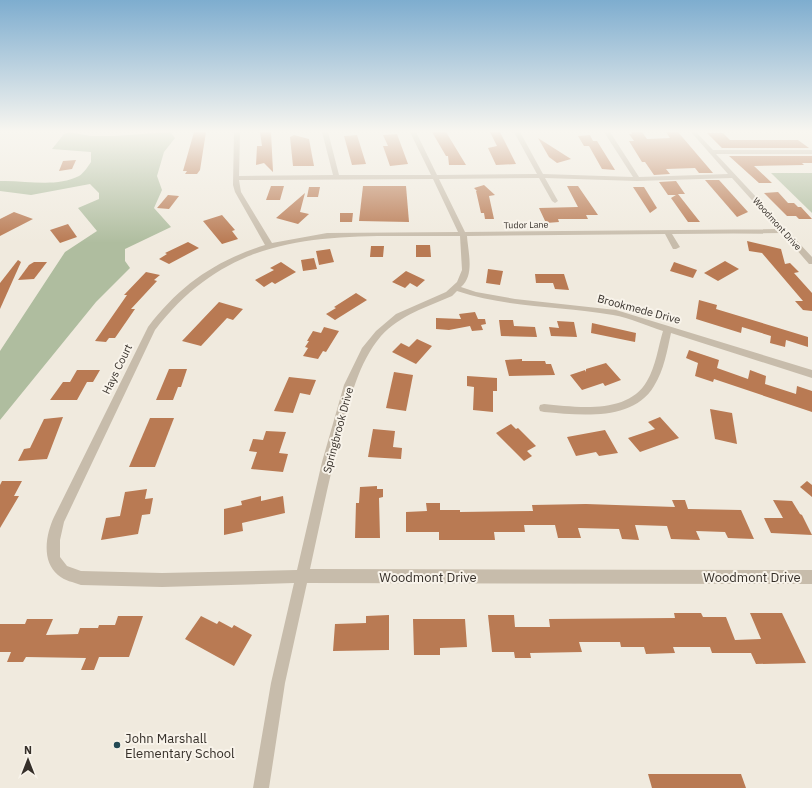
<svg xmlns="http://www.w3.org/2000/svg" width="812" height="788" viewBox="0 0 812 788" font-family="'IBM Plex Sans',sans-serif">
  <rect width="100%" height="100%" fill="#f0eade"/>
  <g fill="#afbd9f">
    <path d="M69 132 91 136H114L170 132 175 138 164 152 157 176 162 190 154 208 171 227 125 249V261L130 268 96 302 0 420V351L65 252 97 231 78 208 99 199V193L90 184 31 195 0 191V181C26 180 55 188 79 176 84 173 88 166 91 162V152L52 149 64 134Z"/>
    <polygon points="771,173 812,173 812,213"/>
  </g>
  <g fill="#b97a53">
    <polygon points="194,132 206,132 200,170 197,174 185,174 187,171 183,171"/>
    <polygon points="260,132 271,132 273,172 264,163 256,165 257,146 262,146"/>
    <polygon points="432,132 446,132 466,165 449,165 448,156 446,156"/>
    <polygon points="490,132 500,132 516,164 496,165 488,148 497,146"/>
    <polygon points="631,132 642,132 647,139 670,138 666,132 678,132 713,173 699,173 695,168 666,169 670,174 654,175 645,162 642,162 629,141 634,141 629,134 632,134"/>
    <polygon points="707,133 723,133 730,140 798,140 809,148 722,148"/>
    <polygon points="397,134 408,164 390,166 383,146 388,146 383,135"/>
    <polygon points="294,135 309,139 314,166 293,166 290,137"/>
    <polygon points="357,135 366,164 352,165 344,136"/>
    <polygon points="590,135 593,141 597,141 615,170 602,169 589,146 584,146 578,136"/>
    <polygon points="538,138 571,159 557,163 549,157"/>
    <polygon points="729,156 812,156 812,163 802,163 804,165 754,166 772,183 759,183"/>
    <polygon points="76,160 72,169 59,171 63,161"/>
    <polygon points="705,180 719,180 748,212 737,217"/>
    <polygon points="676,181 685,194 678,194 700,222 688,222 671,198 676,195 668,195 659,182"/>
    <polygon points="484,185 495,195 489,196 494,219 485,219 484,213 481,213 476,191 477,191 474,188"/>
    <polygon points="271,186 284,186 280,200 266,200"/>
    <polygon points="363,186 406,186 409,222 359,221"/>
    <polygon points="567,186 578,186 598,215 586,215 588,219 558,219 559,222 546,223 539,208 578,207"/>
    <polygon points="309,187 320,187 318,197 307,197"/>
    <polygon points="633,187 644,187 657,208 650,213"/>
    <polygon points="778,192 788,203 794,203 798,207 801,207 812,219 799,219 796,216 787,216 764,193"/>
    <polygon points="305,193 300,212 309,214 298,224 276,218"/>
    <polygon points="168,195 179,196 169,209 157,208"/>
    <polygon points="14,212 33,219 0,236 0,219"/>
    <polygon points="340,213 353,213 352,222 340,222"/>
    <polygon points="222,215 235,230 232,231 238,239 222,244 203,221"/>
    <polygon points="68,224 77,237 60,243 50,230"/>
    <polygon points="747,241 781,249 785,264 790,263 799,272 794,273 812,293 812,311 803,310 795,301 803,301 762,253 749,251"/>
    <polygon points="188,242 199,248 169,264 159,259 167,254 165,253"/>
    <polygon points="416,245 430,245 431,257 416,257"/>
    <polygon points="371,246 384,246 383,257 370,257"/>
    <polygon points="330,249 334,262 319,265 316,251"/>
    <polygon points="314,258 317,269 303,271 301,260"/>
    <polygon points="18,260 21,262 0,309 0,283"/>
    <polygon points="725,261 739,269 718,281 704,273"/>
    <polygon points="34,262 47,262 34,279 18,280 29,265"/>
    <polygon points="281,262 296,272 275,284 272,282 264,287 255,280 274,270 270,268"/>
    <polygon points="674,262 697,270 693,278 670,271"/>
    <polygon points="488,269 503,271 500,285 486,283"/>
    <polygon points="406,271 425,280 417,287 410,283 405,288 392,282"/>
    <polygon points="146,272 160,275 154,280 157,281 131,309 135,309 115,338 109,338 106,342 95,341 127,295 124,295"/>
    <polygon points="535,274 564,274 569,290 555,289 553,283 536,283"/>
    <polygon points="356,293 367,300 335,320 326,314 336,308 334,307"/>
    <polygon points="699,300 717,305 716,309 808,337 808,347 786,340 785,347 770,343 771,336 742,327 741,333 696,319"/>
    <polygon points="219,302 243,309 233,320 227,318 201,346 182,341"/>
    <polygon points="475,312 478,319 485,319 486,324 481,325 483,330 472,331 470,326 449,330 436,329 436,318 461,319 459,314"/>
    <polygon points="499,320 513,320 514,326 535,327 537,337 501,336"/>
    <polygon points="557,321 574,322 577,337 551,336 549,327 559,328"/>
    <polygon points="592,323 636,333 635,342 591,333"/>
    <polygon points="324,327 339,331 326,352 323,351 318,359 303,356 308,348 305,347 309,341 307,341 313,331 321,333"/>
    <polygon points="417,339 432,346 416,364 392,352 401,343 409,347"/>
    <polygon points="689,350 719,360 717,368 748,379 750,370 766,376 765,384 796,394 797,386 812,391 812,412 714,379 713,382 695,376 698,363 686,358"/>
    <polygon points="522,359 522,361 545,361 546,364 551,364 555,375 509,376 505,360"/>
    <polygon points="606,363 621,380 605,386 603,383 582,390 570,375 585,370 586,372 586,369"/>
    <polygon points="169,369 187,369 181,387 178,387 173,400 156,400"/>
    <polygon points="77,370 100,370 93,382 87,382 77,400 50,400 63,382 70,382"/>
    <polygon points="394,372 413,375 406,411 386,408"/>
    <polygon points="467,376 497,378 497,391 493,391 493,412 473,410 474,387 467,386"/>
    <polygon points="289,377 316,380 310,395 300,393 293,413 274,411"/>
    <polygon points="710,409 732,413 737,444 715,439"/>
    <polygon points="63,417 47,459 18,461 24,449 30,448 44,419"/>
    <polygon points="660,417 679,438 640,452 628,438 655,429 648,422"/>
    <polygon points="150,418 174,418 155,467 129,467"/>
    <polygon points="511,424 516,429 518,428 536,446 527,451 532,456 524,461 496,433"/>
    <polygon points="373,429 395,431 393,447 402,448 401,459 368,457"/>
    <polygon points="605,430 618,453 599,456 596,452 576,456 567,437"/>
    <polygon points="266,431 286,432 279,453 288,454 283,472 251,469 257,452 249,451 253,439 263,440"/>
    <polygon points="2,481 22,481 14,496 19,496 0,528 0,485"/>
    <polygon points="807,481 812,485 812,497 800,487"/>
    <polygon points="377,486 377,489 383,489 383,497 379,498 380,538 355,538 356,503 359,503 360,487"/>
    <polygon points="147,489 145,499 153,498 150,514 142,515 138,534 101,540 106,518 120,516 125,492"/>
    <polygon points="261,496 261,501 283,496 285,513 242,523 243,531 224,535 224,509 242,505 241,501"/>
    <polygon points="672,500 685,500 688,509 741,510 754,539 728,538 725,532 696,531 700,540 671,539 667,526 635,525 639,540 622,539 619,529 578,528 581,538 558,538 555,525 524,525 525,532 494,532 495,540 439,540 439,532 406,532 406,512 427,511 426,503 440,503 440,510 460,510 460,512 533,511 532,505 586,504 675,507"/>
    <polygon points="773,500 792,501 800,514 802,515 812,535 771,533 764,518 783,518"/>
    <polygon points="674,613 701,613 703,617 726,617 735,640 761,639 750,613 782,613 806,663 756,664 751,653 712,653 710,647 673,647 675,653 646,654 644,647 621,647 620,642 579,642 582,652 530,653 531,658 515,658 514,652 492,652 488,615 514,615 515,627 550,627 549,619 675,618"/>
    <polygon points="389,615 389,650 333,651 335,624 366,623 366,616"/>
    <polygon points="118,616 143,616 129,657 99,657 94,670 81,670 86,658 26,657 23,662 7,662 11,652 0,652 0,624 25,624 27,619 53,619 46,635 78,634 80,628 98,628 99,625 115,625"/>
    <polygon points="201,616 217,624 219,621 232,628 234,625 252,635 234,666 185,639"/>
    <polygon points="413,619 465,619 467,647 440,648 440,655 414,655"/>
    <polygon points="648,774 741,774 746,788 652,788"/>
  </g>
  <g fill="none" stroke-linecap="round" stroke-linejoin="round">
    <path fill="#c7bcab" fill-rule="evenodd" d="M234 132H240L239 176 333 175 322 132H328L339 175H431L410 132H416L437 175 537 174 514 132H520L543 174 633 177 604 132H610L639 177 728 174 691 132H696L713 150H812V154H716L812 257V264H809L782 233 672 234 680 247 676 249H673L665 234 467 236C468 252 475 275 461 287L476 292 515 299 616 310 812 370V378L671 333C667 351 664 370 654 386 633 422 579 415 544 412L540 411 539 408 540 405 544 404C576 407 628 415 647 381 656 366 658 347 663 331 647 326 630 318 613 315 561 306 508 308 457 291L452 296C427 307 400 315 381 336 358 363 350 400 341 433 329 478 320 524 310 569L812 570V584L307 583 285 683 269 788H253L271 683 294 583 162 587 81 585C73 582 65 581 58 575 41 561 46 534 54 517L148 327C180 285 215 261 265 245L235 192 233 185ZM539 178 552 201 555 203 558 201 545 178 637 181 732 178 778 229 465 232 439 179ZM433 179 458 232 327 233 272 243 241 192 239 180ZM460 236 462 270 457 282 446 292 396 314 376 331 362 348 344 385 322 462 297 570 162 573 81 571 67 566 60 557V540L64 522 155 330C237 223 339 237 460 236Z"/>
  </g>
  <linearGradient id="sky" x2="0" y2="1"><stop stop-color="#7eadcf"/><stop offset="0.54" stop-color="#f8f6f0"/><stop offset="1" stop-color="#f8f6f0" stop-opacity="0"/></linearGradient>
  <rect width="812" height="243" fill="url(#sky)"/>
  <circle fill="#234953" stroke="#f8f3ea" stroke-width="1.5" cx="117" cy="745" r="4"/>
  <g text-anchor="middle" stroke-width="4" stroke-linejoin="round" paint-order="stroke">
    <g font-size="9" fill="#352f29" stroke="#f8f3ea">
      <text transform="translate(777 224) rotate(48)" y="3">Woodmont Drive</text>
      <text transform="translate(526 225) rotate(-1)" y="3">Tudor Lane</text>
    </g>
    <g font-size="11" fill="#352f29" stroke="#f8f3ea">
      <text transform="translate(639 309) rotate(15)" y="4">Brookmede Drive</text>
      <text transform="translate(117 369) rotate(-64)" y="4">Hays Court</text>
      <text transform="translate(338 430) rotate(-75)" y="4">Springbrook Drive</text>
    </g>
    <g font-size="13" fill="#352f29" stroke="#f8f3ea">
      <text x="428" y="582">Woodmont Drive</text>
      <text x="752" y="582">Woodmont Drive</text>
    </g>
    <g font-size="13" fill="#352f29" stroke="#f8f3ea" text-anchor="start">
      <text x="125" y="743">John Marshall<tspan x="125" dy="15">Elementary School</tspan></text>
    </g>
  </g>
  <g transform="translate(28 760)" stroke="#f8f3ea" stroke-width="3" paint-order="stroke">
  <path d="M0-3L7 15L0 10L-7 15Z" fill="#352f29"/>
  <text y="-6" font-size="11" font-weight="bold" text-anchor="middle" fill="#352f29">N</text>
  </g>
</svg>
